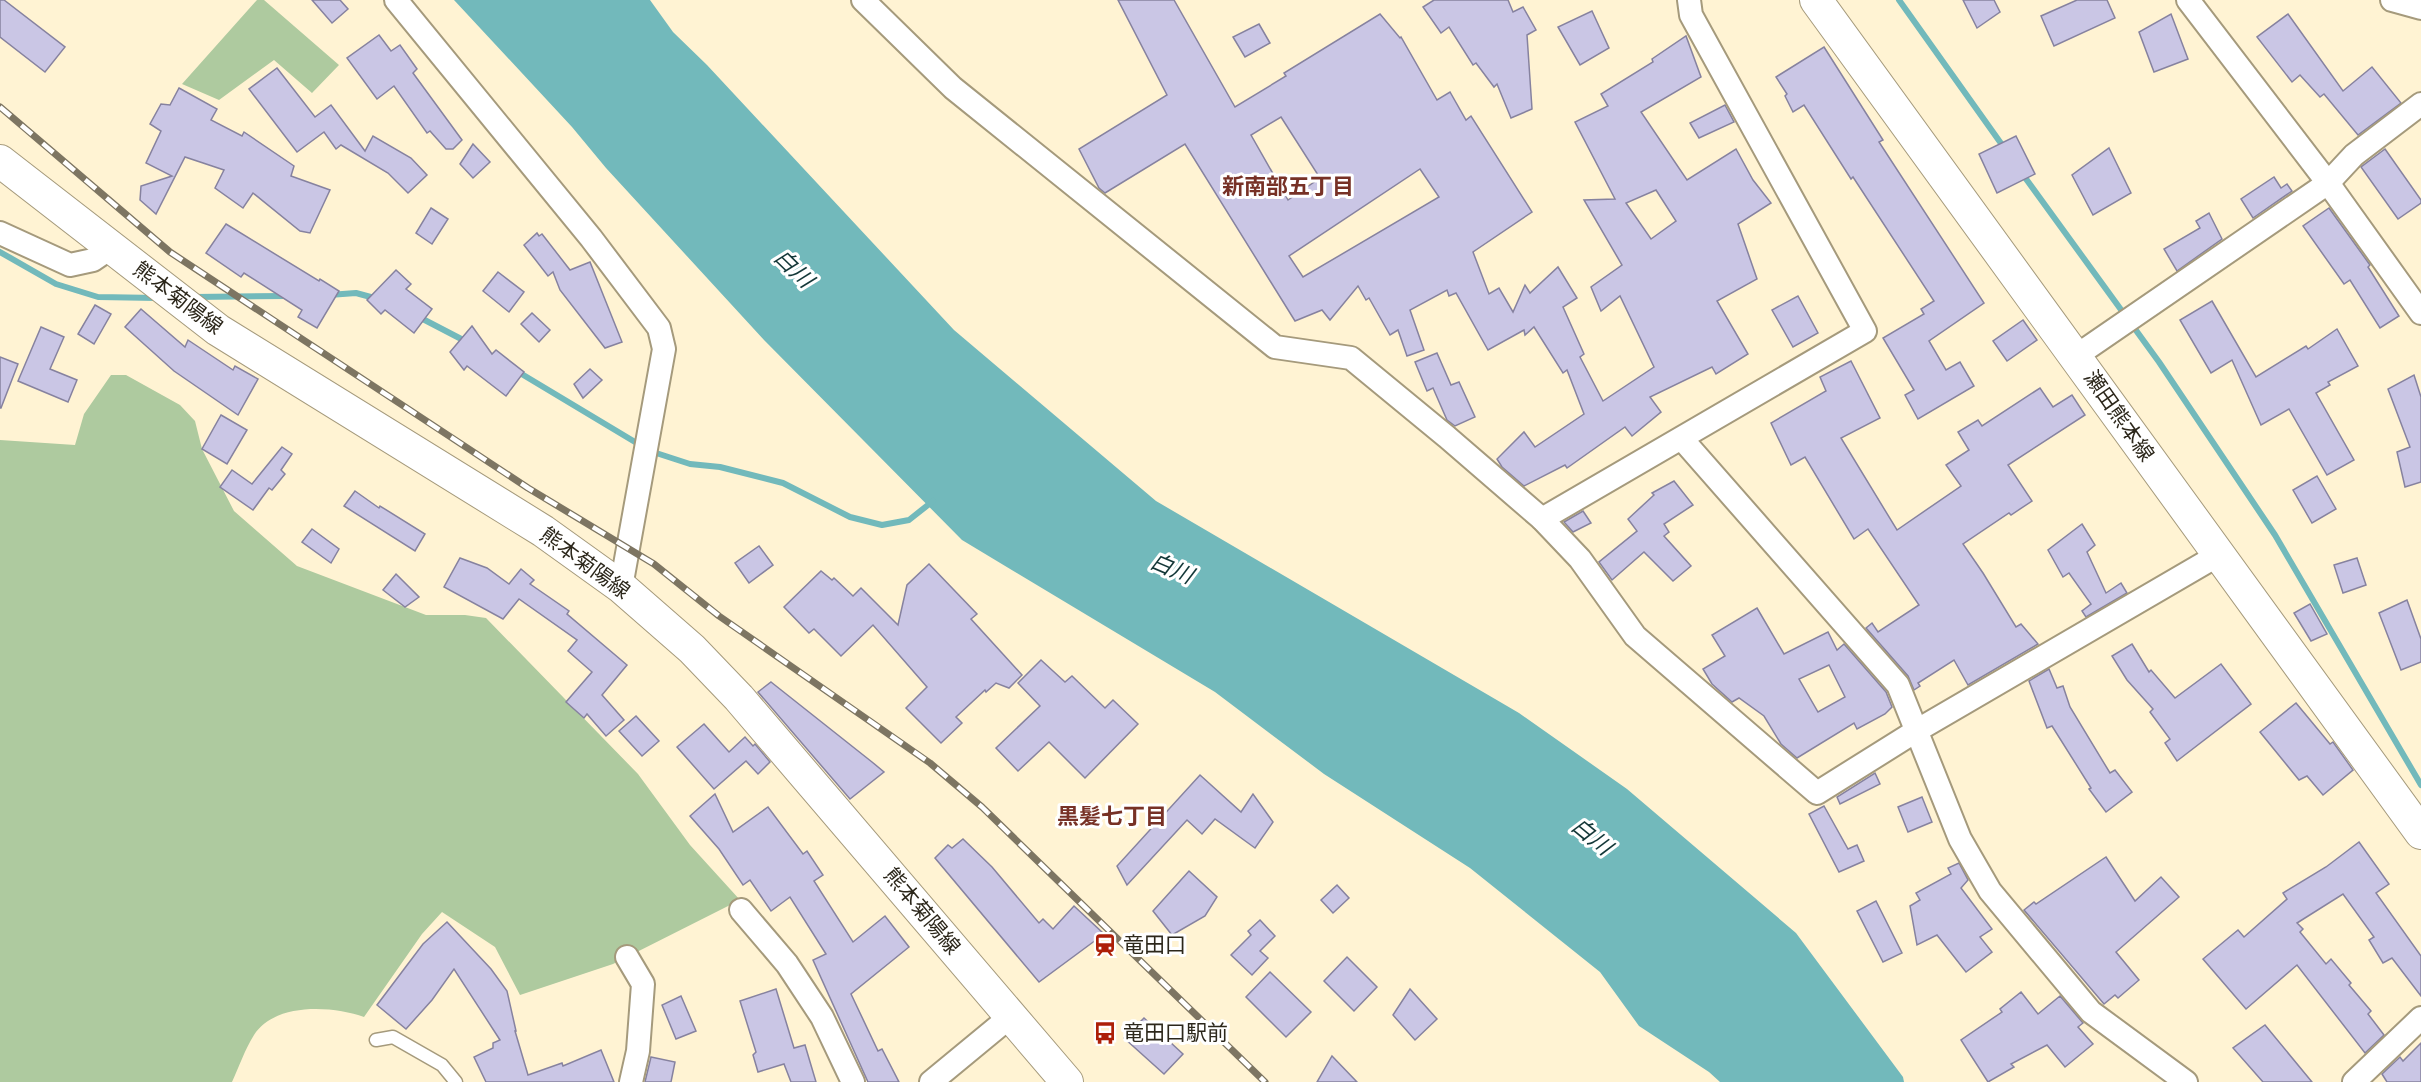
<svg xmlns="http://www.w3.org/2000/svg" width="2421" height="1082" viewBox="0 0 2421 1082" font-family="'Asap Condensed','Noto Sans JP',sans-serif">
  <rect width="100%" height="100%" fill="#fff3d3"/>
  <g fill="#aeca9f">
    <polygon points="257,0 264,0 339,65 312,93 274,60 219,100 182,84"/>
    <path d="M111 375H126L180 405 195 421 202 449 234 511 297 566 426 615H465L486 618 638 774 690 845 740 900 613 964 520 995 495 947 442 912 422 934 364 1017C333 1006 275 1002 254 1035 245 1049 239 1067 232 1082H0V440L75 445 84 414Z"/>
  </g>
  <polygon fill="#72b9bb" points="454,0 650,0 673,32 707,65 954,330 1156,501 1519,713 1627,789 1796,933 1903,1077 1904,1082 1720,1082 1709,1072 1639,1026 1600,972 1470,868 1324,774 1215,692 962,540 764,340 606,168 572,127"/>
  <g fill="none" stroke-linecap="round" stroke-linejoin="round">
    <g stroke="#72b9bb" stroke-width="6">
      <polyline points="1899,0 2005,149"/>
      <polyline points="2021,172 2159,362 2275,535 2421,785"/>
      <polyline points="0,252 56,284 98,297 157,298"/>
      <polyline points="329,295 356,293 378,299"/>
      <polyline points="194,297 286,296"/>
      <polyline points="417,316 467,342"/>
      <polyline points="515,370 650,451 690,464 720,467 783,483 850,517 882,525 909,520 933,501"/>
    </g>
  </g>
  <g fill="#cac6e5" stroke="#86829f" stroke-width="1.5" fill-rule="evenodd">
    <polygon points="0,0 4,0 65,47 45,72 0,37"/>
    <polygon points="312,0 340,0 348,9 332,23"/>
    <path d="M1118 0H1174L1235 107 1286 76 1284 73 1380 14 1400 38 1401 37 1437 100 1450 92 1466 120 1471 116 1532 212 1473 252 1489 294 1499 288 1513 312 1525 285 1530 293 1558 267 1577 298 1563 307 1584 354 1580 357 1603 401 1654 367 1620 296 1601 311 1591 287 1622 265 1584 200 1615 199 1575 122 1608 106 1601 94 1653 62 1652 59 1686 36 1701 77 1641 112 1687 180 1736 149 1753 180 1771 203 1738 224 1757 279 1717 301 1748 354 1716 374 1712 367 1650 397 1661 412 1632 436 1625 427 1567 468 1565 465 1524 486 1502 467 1497 459 1524 432 1535 447 1584 414 1567 370 1563 373 1534 327 1525 335 1524 330 1488 350 1456 293 1449 296 1447 290 1410 310 1424 350 1407 356 1398 330 1390 335 1369 298 1366 300 1358 286 1330 320 1322 310 1295 321 1185 144 1105 193 1099 188 1079 149 1167 95ZM1281 117 1320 178 1288 200 1251 135ZM1420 169 1439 197 1303 277 1289 256ZM1656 190 1676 221 1651 239 1626 203Z"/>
    <polygon points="1434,0 1508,0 1513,12 1523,7 1536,30 1527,35 1532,109 1511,118 1497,84 1494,87 1476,63 1473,65 1449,27 1441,33 1423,7"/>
    <polygon points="1963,0 1994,0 2000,12 1977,28"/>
    <polygon points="2077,0 2107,0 2115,18 2054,46 2041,16"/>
    <polygon points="1592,11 1609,48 1580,65 1558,27"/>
    <polygon points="2171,14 2188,59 2154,72 2139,32"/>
    <polygon points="2288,14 2343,91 2372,67 2401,103 2358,135 2324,94 2320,97 2300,75 2292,82 2257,37"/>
    <polygon points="1259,24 1270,43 1245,57 1233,37"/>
    <polygon points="379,35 391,51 400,45 417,69 413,73 462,140 453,149 446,149 430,131 427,133 394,86 377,99 347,58"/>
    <polygon points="1824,47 1883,140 1879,142 1984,303 1929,341 1946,370 1960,362 1974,386 1918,419 1905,395 1914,390 1883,338 1924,314 1921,309 1934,301 1853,177 1851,179 1804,105 1793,112 1785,96 1787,94 1776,77"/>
    <polygon points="277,68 315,117 331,105 365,151 373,136 411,158 427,175 408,193 388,173 341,145 336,149 324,132 297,152 249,89"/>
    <polygon points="179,88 217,109 211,120 242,136 244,132 294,166 291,176 330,190 310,233 300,231 253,193 243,208 215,188 224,170 185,157 156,214 140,200 141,186 172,176 146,163 161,131 150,124 161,104 170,105"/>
    <polygon points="1725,105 1734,122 1699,138 1690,123"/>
    <polygon points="2016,136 2035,174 1997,193 1979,154"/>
    <polygon points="473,144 490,162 473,178 460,164"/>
    <polygon points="2109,148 2131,193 2093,215 2072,175"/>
    <polygon points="2385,149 2421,200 2421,203 2398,219 2361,167"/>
    <polygon points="2274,177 2281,188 2287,184 2292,191 2253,218 2241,199"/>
    <polygon points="431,208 448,219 432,244 416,233"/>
    <polygon points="2329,208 2370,265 2368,267 2399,316 2380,328 2350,280 2344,284 2303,226"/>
    <polygon points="2209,213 2222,239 2177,271 2164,249 2200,228 2196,221"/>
    <polygon points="226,224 319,281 320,279 339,291 317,328 298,317 302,310 244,273 241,277 206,253"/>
    <polygon points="537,233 539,236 542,234 570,270 590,262 622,342 605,348 560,290 553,272 548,276 524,245"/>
    <polygon points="396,270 411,284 406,289 432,309 414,333 385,310 381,314 367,300"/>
    <polygon points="498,272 524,292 509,312 483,291"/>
    <polygon points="1798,296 1818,333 1793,347 1772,310"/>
    <polygon points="2212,301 2256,377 2306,346 2308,349 2337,329 2358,366 2328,382 2330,385 2316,393 2354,460 2327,475 2289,409 2261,425 2232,360 2211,373 2180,320"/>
    <polygon points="95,305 111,314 94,344 78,334"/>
    <polygon points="141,309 185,347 188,340 233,370 235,366 258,379 238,415 174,371 125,327"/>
    <polygon points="532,313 550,330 539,342 521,324"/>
    <polygon points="2023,320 2037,340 2007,361 1993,341"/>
    <polygon points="472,326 492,354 496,350 524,372 506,396 467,366 464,370 450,352"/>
    <polygon points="41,327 64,337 50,369 77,380 68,402 18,381"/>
    <polygon points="1437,353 1451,385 1459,382 1475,417 1455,426 1447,420 1433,388 1427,391 1415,362"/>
    <polygon points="0,357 18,364 1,408 0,408"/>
    <polygon points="1851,361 1880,418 1841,438 1897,530 1961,486 1946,465 1969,450 1958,432 1978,420 1982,426 2040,388 2053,407 2072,395 2085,415 2008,465 2032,501 2011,515 2009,513 1963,544 1983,573 2016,627 2021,624 2038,644 1968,685 1954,660 1918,683 1920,686 1914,690 1908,676 1866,628 1872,623 1878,632 1919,605 1868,529 1854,539 1805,457 1791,465 1771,423 1826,391 1820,377"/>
    <polygon points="590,369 602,380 583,398 574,384"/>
    <polygon points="2414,375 2421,397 2421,482 2405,487 2397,452 2410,447 2388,389"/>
    <polygon points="221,415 247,430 227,464 202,449"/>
    <polygon points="282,447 292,454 281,470 285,474 272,490 269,488 253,510 220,487 232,470 252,484"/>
    <polygon points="2317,476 2336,509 2312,523 2293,490"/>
    <polygon points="1674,481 1693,505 1664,524 1669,532 1664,536 1691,566 1673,581 1644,552 1612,580 1599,562 1637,531 1628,519 1654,495 1652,493"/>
    <polygon points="355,491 379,508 380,506 425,534 415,551 344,506"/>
    <polygon points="1583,511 1591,523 1573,532 1564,522"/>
    <polygon points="2082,524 2095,545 2087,552 2106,593 2121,583 2127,593 2086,617 2082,611 2091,604 2069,573 2063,577 2048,550"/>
    <polygon points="312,529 339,549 331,563 302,542"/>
    <polygon points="759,546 773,565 749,583 735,563"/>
    <polygon points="460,558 487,568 509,584 521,569 534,580 530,584 569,611 567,614 627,665 602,695 624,720 606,736 587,714 584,718 566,702 592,672 568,651 577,640 519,599 503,619 444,587"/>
    <polygon points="2357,558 2366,585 2343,593 2334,565"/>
    <polygon points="929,564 977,614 971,619 1022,675 1009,688 996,683 986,692 985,690 956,717 962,723 941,743 906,708 927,687 873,625 841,656 814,629 809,633 784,607 821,571 832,580 834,578 853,596 861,588 898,625 907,585"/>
    <polygon points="396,574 419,597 405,607 383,590"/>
    <polygon points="2407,600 2421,639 2421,662 2401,670 2379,613"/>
    <polygon points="2310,604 2327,634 2311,641 2294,613"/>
    <path d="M1757 608 1784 654 1828 632 1837 650 1844 644 1886 692 1892 707 1885 714 1857 729 1854 723 1797 758 1781 744 1764 716 1739 698 1732 702 1712 684 1703 669 1725 656 1712 635ZM1829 665 1845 697 1818 712 1799 679Z"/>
    <polygon points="2132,644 2149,672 2151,670 2175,698 2221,664 2251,704 2177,761 2165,743 2170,739 2150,712 2153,709 2127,680 2112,656"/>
    <polygon points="1041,660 1065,682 1072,676 1105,708 1113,700 1138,724 1085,778 1049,742 1018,771 996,748 1040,706 1018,683"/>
    <polygon points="2049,669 2057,688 2063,686 2070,707 2110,773 2115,770 2132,792 2106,812 2089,789 2091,788 2052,726 2047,728 2029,681"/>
    <polygon points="771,682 872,762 884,772 850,799 758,692"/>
    <polygon points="2296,703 2330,744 2333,742 2353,770 2323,795 2307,776 2299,780 2260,732"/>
    <polygon points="636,716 659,741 642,756 619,731"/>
    <polygon points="704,724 729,752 745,737 753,746 755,744 770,762 758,774 746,761 714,789 677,747"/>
    <polygon points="1875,773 1880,784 1840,804 1837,797"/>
    <polygon points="1200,775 1241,812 1253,794 1273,822 1255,848 1215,819 1202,834 1187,820 1127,885 1117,866"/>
    <polygon points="715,794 733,832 768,807 803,854 807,851 823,875 814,881 853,942 885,916 909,947 851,994 878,1051 882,1049 899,1082 868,1082 813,960 826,954 790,897 771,911 750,880 743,885 719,849 690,816"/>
    <polygon points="1922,797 1932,822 1908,832 1898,807"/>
    <polygon points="1824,806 1848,849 1857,845 1864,861 1839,872 1809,814"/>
    <polygon points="963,839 992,867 1039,923 1043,919 1053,929 1074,906 1104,934 1039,982 935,858 948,845 952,848"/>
    <polygon points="2359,842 2389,884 2376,893 2421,956 2421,996 2392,958 2383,963 2369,940 2374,937 2343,894 2297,923 2303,929 2300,932 2326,964 2331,959 2351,983 2349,985 2371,1011 2368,1014 2384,1035 2365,1053 2297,965 2246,1009 2203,959 2238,930 2244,937 2287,899 2283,893 2326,867"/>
    <polygon points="2106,857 2135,901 2161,877 2179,897 2116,952 2139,980 2118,998 2115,995 2104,1004 2024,910 2034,902 2036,904"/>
    <polygon points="1959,863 1968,880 1961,888 1992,929 1980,937 1992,952 1966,972 1937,935 1917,945 1910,906 1920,900 1916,893 1951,874 1948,868"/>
    <polygon points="1189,871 1217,897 1205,916 1172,935 1153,911"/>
    <polygon points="1337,885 1349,898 1333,913 1321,900"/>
    <polygon points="1876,901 1902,953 1883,962 1857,911"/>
    <polygon points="1260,920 1275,936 1260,951 1268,958 1252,975 1231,955 1251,935 1248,931"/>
    <polygon points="447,922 491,969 507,991 516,1031 515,1031 528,1075 562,1063 563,1066 601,1050 614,1082 486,1082 474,1057 493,1048 493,1043 500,1040 454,969 432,1000 406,1029 377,1005 423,944"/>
    <polygon points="1347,957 1377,987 1354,1011 1324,981"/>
    <polygon points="1270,972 1311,1012 1286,1037 1246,997"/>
    <polygon points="776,989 794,1048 805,1045 816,1082 791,1082 784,1064 758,1072 753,1055 756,1052 740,1001"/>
    <polygon points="1410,989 1437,1019 1415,1040 1393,1015"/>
    <polygon points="2021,992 2038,1014 2060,996 2083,1023 2078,1027 2093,1044 2065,1067 2047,1045 2011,1064 2014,1067 1988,1082 1961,1040 2002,1012 2000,1009"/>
    <polygon points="681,996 696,1031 676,1039 662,1005"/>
    <polygon points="1144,1018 1183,1054 1164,1074 1124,1038"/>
    <polygon points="2265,1025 2312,1082 2263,1082 2233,1048"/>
    <polygon points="2421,1043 2421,1082 2387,1082 2382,1074 2400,1057 2403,1061"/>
    <polygon points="1332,1056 1357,1082 1317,1082"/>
    <polygon points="651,1057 675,1062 671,1082 645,1082"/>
  </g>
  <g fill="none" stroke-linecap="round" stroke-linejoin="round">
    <g stroke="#a59a7c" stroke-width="15">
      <polyline id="lane" points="376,1040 393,1037 442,1065 456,1082"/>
    </g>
    <g stroke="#a59a7c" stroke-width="26">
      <g id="street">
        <polyline points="396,0 591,238 659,328 664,349 621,587"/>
        <polyline points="863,0 953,88 1275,347 1351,358 1447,437 1542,519 1580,559 1635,636 1817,793 1916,731 2220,554"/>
        <polyline points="2188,0 2328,183 2421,313"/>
        <polyline points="2392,0 2421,8"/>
        <polyline points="0,233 70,265 93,260 112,247"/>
        <polyline points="2076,356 2328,183 2354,155 2421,104"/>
        <polyline points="1682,439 1898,685 1960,839 1990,891 2091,1012 2186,1082"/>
        <polyline points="1542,519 1865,331 1691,15 1689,0"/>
        <polyline points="741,910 787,964 822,1017 853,1082"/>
        <polyline points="627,957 643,984 638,1051 631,1082"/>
        <polyline points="931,1082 1011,1016"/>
        <polyline points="2354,1082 2421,1018"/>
      </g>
    </g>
    <g stroke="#a59a7c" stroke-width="34">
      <g id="secondary">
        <polyline points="1816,0 2421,833"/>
        <polyline points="0,161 218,330 543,531 621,587 692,649 739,698 1067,1082"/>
      </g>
    </g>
    <use href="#lane" stroke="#fff" stroke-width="12"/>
    <use href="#street" stroke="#fff" stroke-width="22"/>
    <use href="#secondary" stroke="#fff" stroke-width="32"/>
    <g stroke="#7d7562" stroke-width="7">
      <polyline id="rail" points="0,107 170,252 528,488 654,564 719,616 930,763 982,807 1265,1082"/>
    </g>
    <use href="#rail" stroke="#fff" stroke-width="4.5" stroke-dasharray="14" stroke-linecap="butt"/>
  </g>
  <defs>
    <g id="station-bare" transform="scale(1.8)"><path d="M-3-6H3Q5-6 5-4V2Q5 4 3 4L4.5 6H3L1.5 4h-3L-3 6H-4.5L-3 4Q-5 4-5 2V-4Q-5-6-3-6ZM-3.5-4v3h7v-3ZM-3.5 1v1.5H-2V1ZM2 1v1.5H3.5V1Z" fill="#ad1f08" stroke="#fff" stroke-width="2.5" paint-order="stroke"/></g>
    <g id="bus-bare" transform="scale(1.8)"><path d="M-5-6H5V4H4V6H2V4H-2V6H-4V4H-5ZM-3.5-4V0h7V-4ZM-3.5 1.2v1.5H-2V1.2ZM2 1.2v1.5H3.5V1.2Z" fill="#ad1f08" stroke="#fff" stroke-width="2.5" paint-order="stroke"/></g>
  </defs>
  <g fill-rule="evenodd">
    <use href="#station-bare" x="1105" y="945"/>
    <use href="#bus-bare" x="1105" y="1033"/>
  </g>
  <g text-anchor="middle" stroke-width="6" stroke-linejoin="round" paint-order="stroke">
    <g font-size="21" fill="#2c271b" stroke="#fff">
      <text transform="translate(178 298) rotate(37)" y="7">熊本菊陽線</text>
      <text transform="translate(2119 416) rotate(55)" y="7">瀬田熊本線</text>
      <text transform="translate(585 563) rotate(36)" y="7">熊本菊陽線</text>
      <text transform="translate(922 911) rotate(50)" y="7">熊本菊陽線</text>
    </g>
    <g font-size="21" fill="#2c271b" stroke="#fff" text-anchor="start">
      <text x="1123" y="952">竜田口</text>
      <text x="1123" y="1040">竜田口駅前</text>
    </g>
    <g font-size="22" font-weight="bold" fill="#773126" stroke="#fff">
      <text x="1288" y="194">新南部五丁目</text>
      <text x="1112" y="824">黒髪七丁目</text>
    </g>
    <g font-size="22" font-style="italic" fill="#133738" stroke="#fff">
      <text transform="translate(794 268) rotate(44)" y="8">白川</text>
      <text transform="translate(1172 568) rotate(23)" y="8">白川</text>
      <text transform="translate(1592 836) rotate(39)" y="8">白川</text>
    </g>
  </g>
</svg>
